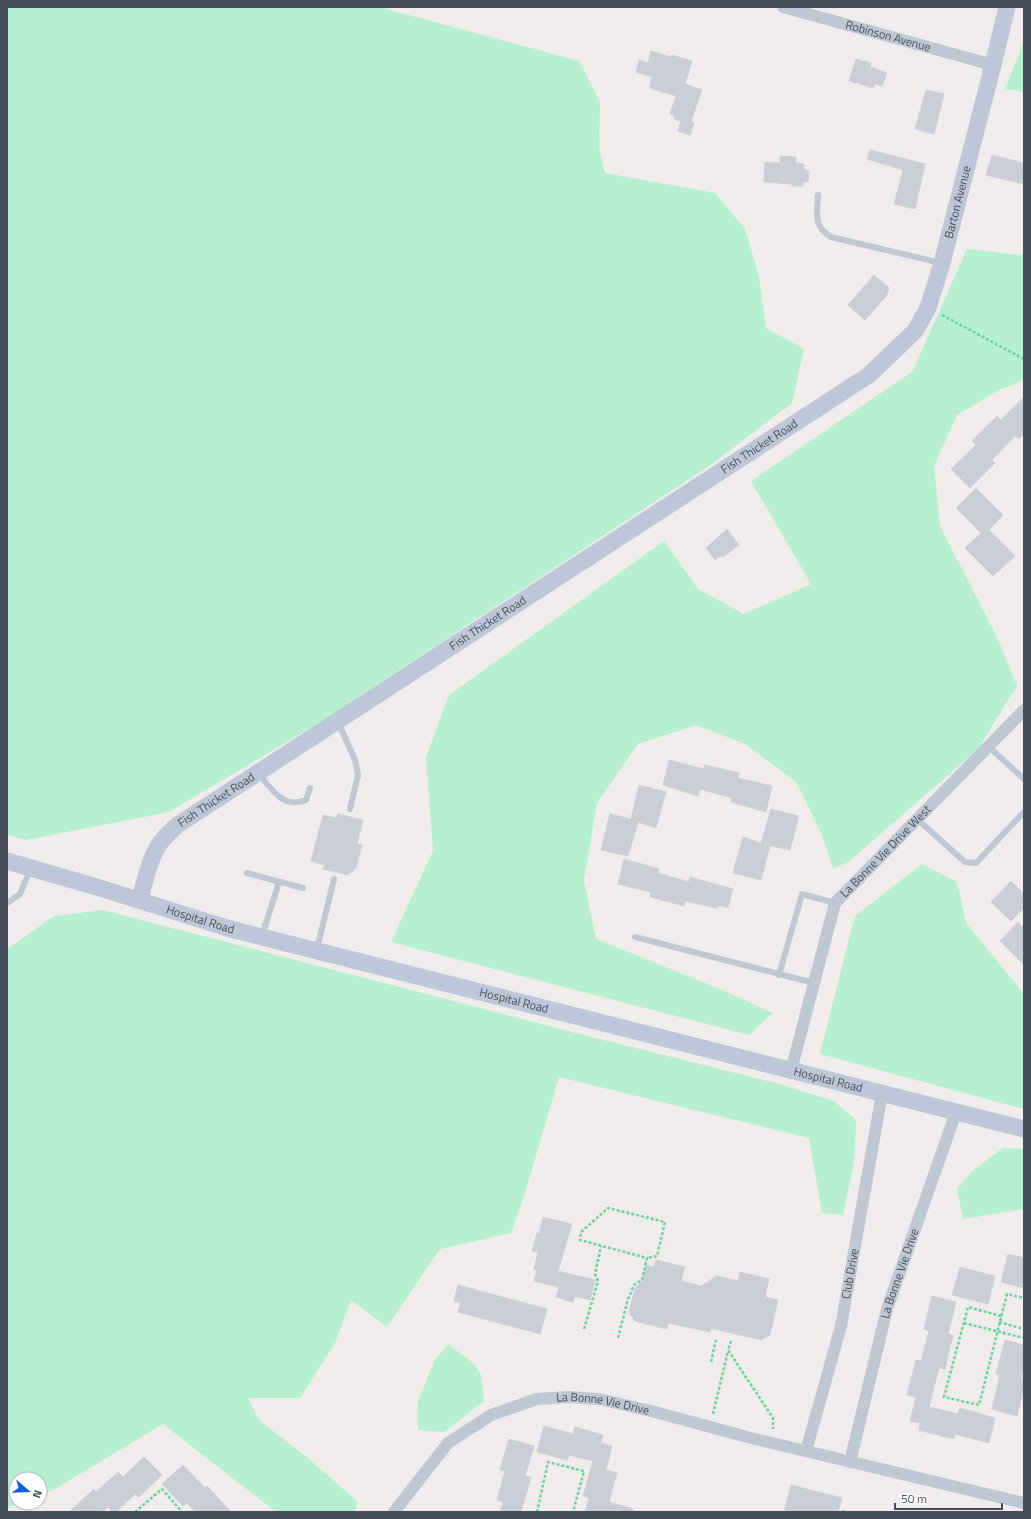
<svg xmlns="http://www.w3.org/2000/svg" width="1031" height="1519" viewBox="0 0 1031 1519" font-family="'Titillium Web',sans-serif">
  <rect width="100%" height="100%" fill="#efeceb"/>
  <g fill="#b6f0d0">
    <polygon points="7,7 379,7 579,61 600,102 599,148 605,173 715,193 745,229 759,276 766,328 804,349 792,403 712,464 322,721 169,812 26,840 7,835"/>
    <polygon points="1024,41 1024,92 1005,89"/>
    <polygon points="967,249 1018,255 1024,254 1024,380 999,390 957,415 934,466 940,526 997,637 1017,686 977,750 847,863 833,868 822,835 796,782 745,744 696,725 638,744 597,803 584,881 596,939 725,991 773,1013 749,1035 391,942 433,851 426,757 449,695 664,541 698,589 744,614 811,584 751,481 912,372"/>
    <polygon points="922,864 957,882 966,923 1024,994 1024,1109 820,1054 855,916"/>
    <polygon points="103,910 576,1033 780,1084 834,1101 856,1120 854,1163 843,1215 822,1213 809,1138 559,1077 525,1193 511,1233 440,1249 387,1327 351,1300 335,1343 300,1398 248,1398 259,1420 308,1458 358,1502 354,1512 276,1512 163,1424 55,1489 40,1495 40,1479 16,1479 16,1503 18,1503 7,1509 7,949 54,916"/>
    <polygon points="1003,1148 1024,1149 1024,1209 963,1219 957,1189 971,1172"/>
    <polygon points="448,1344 474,1364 481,1375 484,1401 444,1432 418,1430 418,1401 435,1360"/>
  </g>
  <g fill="#cacdd4" stroke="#cfd1d8">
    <polygon points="651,51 671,57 672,55 692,61 685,84 702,90 691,121 694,123 690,135 678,131 681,121 674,119 675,116 670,114 676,96 649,88 652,77 636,72 639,60 648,63"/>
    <polygon points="856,59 871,63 870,67 887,73 882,86 875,84 874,88 849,81"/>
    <polygon points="926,90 944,94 934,134 915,129"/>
    <polygon points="870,150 925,164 915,209 894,204 903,170 867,159"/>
    <polygon points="992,155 1024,163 1024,184 986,175"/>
    <polygon points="780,156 796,157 796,163 804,164 804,169 809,171 808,182 803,182 803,186 792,186 792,184 764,182 765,162 780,163"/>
    <polygon points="874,275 889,288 887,295 865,320 848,305"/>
    <polygon points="1024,397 1024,434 1019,439 1015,436 992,460 995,463 970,488 951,469 976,445 972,441 997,416 1001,420"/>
    <polygon points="976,488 1003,515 989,530 1015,556 993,576 965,548 981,533 956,508"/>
    <polygon points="727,529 739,545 723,557 722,555 715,560 706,548"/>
    <polygon points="669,760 704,769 705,765 739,773 738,778 772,786 766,812 731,802 732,798 700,789 698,796 663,785"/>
    <polygon points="639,785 666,792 656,828 638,822 628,856 601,850 610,814 631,819"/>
    <polygon points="771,809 799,816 790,850 767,845 770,846 761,880 733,873 743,837 761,843"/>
    <polygon points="338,814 363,820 357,844 362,845 356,868 348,875 323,869 325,865 311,861 323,815 336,818"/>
    <polygon points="624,859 659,869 658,873 689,882 690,877 733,889 728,908 718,905 717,908 685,901 684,906 650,897 651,892 618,884"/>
    <polygon points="1011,881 1024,894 1024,908 1011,921 991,902"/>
    <polygon points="1018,922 1024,928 1024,965 1000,941"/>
    <polygon points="543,1217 572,1224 558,1271 595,1280 590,1300 575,1296 573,1302 556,1297 559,1287 534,1281 537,1270 534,1269 538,1252 532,1251 537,1233 539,1234"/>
    <polygon points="1008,1254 1024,1258 1024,1288 1001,1282"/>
    <polygon points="656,1260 685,1267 681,1281 701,1286 717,1276 738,1281 740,1272 769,1279 765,1297 778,1300 770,1335 761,1340 711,1328 710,1332 668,1323 667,1329 635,1321 629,1312 635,1288 642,1282 646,1265 654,1267"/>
    <polygon points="960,1267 995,1276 988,1304 952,1295"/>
    <polygon points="458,1285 547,1309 540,1334 458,1312 461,1303 454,1301"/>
    <polygon points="932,1296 956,1302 948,1334 953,1335 945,1369 939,1368 929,1407 958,1414 960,1408 995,1418 989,1443 955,1434 954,1439 919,1430 920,1423 910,1421 916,1397 907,1395 916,1360 921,1361 929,1331 924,1329"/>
    <polygon points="1005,1340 1024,1345 1024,1367 1021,1379 1024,1380 1024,1389 1017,1416 992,1409 1000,1375 996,1374"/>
    <polygon points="544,1426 573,1434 575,1427 603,1435 601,1443 612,1446 606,1470 617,1473 609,1502 633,1509 633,1512 585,1512 589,1498 583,1496 593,1461 569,1455 567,1460 537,1452"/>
    <polygon points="509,1439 534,1446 525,1476 531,1477 521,1512 500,1512 503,1502 497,1500 505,1471 500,1470"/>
    <polygon points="144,1457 162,1475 139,1497 135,1494 116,1512 112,1512 108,1507 102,1512 69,1512 94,1489 96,1492 118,1472 123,1477"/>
    <polygon points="183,1465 205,1488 207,1486 231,1512 195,1512 187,1503 183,1506 162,1484"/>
    <polygon points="791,1485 842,1498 838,1512 784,1512"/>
  </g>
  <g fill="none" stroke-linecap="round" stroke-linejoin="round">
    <g stroke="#6cd0a5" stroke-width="2.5" stroke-dasharray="3 2" stroke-linecap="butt">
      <polyline points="942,315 1024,359"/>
      <polyline points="1001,1316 968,1307 944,1397 979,1405 1007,1294 1024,1298"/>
      <polyline points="999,1322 1024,1329"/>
      <polyline points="964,1323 1024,1338"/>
      <polyline points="584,1329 598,1281 595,1274 601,1246"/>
      <polyline points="618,1338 628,1299 634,1285 642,1280 647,1258 580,1240 581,1232 608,1208 665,1222 657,1256 647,1258"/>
      <polyline points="731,1341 728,1350 773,1418 773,1429"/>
      <polyline points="711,1362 716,1340"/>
      <polyline points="713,1414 728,1351"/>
      <polyline points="842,1511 845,1512"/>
      <polyline points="135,1512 162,1489 182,1512"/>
      <polyline points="537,1512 548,1462 584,1471 573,1512"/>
    </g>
    <g stroke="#bec7d2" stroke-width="6">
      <path d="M818 195C817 214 813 226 831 237L941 263"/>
      <polyline points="338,722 355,760 358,775 350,809"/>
      <polyline points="989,747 1024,779"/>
      <path d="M259 774C272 790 283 809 306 800L310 788"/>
      <polyline points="917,819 965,862 976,863 1024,812"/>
      <polyline points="247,873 303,888"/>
      <polyline points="7,903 20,894 30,870"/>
      <polyline points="262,936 279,882"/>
      <polyline points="635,937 814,983"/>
      <polyline points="317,949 334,879"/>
      <polyline points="779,975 802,894 835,903"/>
    </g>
    <g stroke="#bec7d2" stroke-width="12">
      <path id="s1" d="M783 7 993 65"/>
      <path id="s2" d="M791 1071 835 903 1024 710"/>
      <path id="s3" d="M806 1451 841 1326 882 1093"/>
      <path id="s4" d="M850 1462 887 1309 956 1112"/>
      <path id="s5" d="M394 1512 448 1443 491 1415 537 1399 569 1397 599 1399 655 1412 751 1438 1024 1503"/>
    </g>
    <g stroke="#bdc7d7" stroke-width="17">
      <path id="s6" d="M7 861 100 888 227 928 262 937 1024 1129"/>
      <path id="s7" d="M140 900C145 880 150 854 164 838 168 834 172 830 176 826L869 375 915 331 928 308 942 263 993 65 1007 7"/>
    </g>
  </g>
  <g text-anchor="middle" stroke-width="3.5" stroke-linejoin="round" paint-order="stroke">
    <g font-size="12" fill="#434e5a" stroke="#fff">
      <text dy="4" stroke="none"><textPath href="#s1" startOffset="109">Robinson Avenue</textPath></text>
      <text dy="4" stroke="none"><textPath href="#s7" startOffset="1111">Barton Avenue</textPath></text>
      <text dy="4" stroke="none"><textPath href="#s7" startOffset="780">Fish Thicket Road</textPath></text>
      <text dy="4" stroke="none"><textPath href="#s7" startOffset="456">Fish Thicket Road</textPath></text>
      <text dy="4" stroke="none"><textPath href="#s7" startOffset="132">Fish Thicket Road</textPath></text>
      <text dy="4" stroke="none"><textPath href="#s2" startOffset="246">La Bonne Vie Drive West</textPath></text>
      <text dy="4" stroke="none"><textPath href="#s6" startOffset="202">Hospital Road</textPath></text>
      <text dy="4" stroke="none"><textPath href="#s6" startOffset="526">Hospital Road</textPath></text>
      <text dy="4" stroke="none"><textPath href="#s6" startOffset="850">Hospital Road</textPath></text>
      <text dy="4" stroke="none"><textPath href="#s3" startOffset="183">Club Drive</textPath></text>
      <text dy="4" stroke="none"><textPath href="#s4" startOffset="195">La Bonne Vie Drive</textPath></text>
      <text dy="4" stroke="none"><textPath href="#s5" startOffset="254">La Bonne Vie Drive</textPath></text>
    </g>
  </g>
  <rect width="1031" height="1519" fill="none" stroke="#434e5a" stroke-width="16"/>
  <g transform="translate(28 1491) rotate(109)"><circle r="19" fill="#ffffff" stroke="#b4b8bd"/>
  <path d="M0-3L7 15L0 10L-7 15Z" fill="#0f5ee5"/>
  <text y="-6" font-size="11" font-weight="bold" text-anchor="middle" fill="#434e5a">N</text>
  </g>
  <path d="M895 1503v6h107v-6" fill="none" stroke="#434e5a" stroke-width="2"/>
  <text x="901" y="1503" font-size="12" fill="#434e5a" stroke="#ffffff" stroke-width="3" paint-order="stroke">50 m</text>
</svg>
